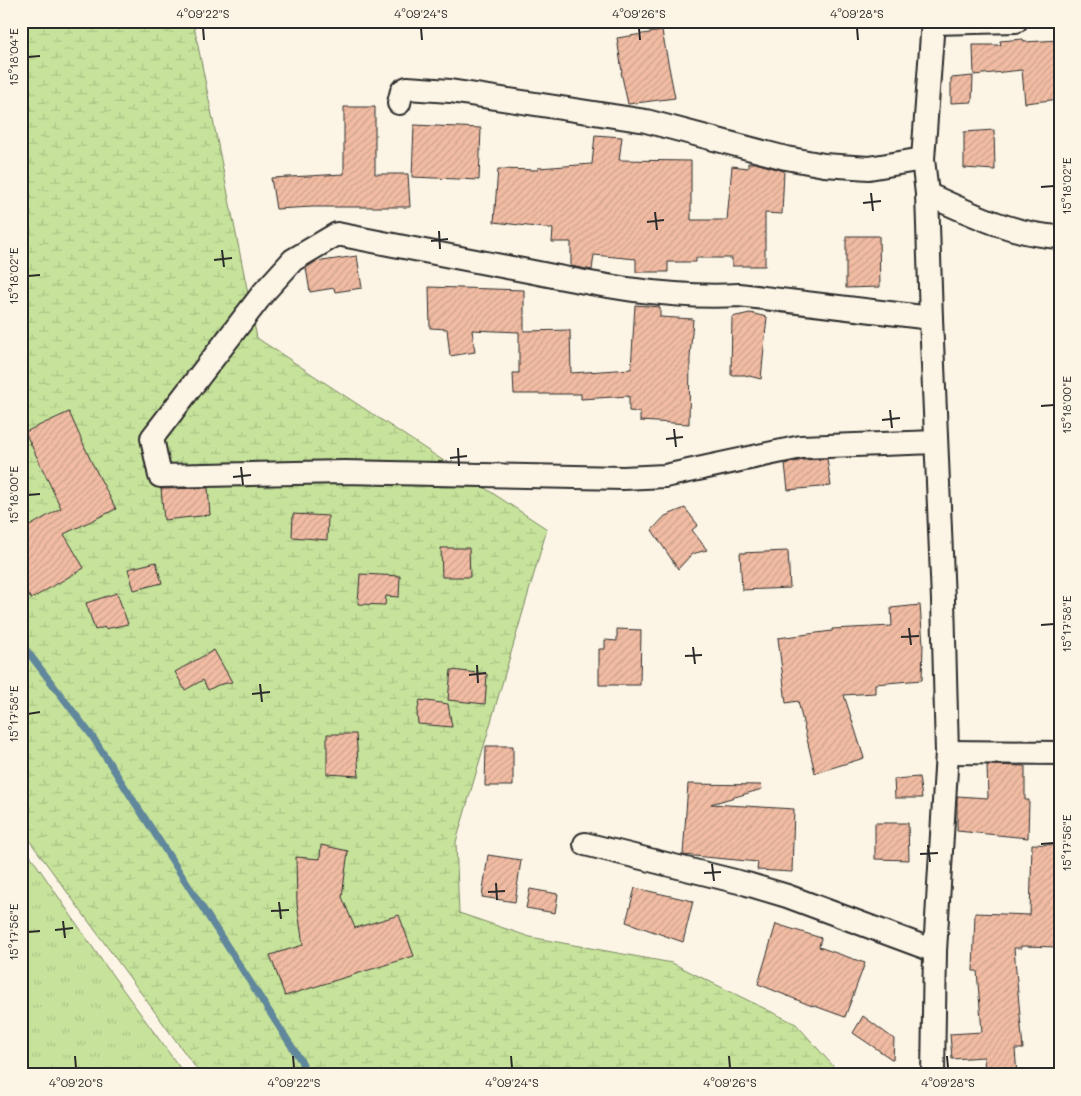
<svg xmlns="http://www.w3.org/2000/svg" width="1081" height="1096" viewBox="0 0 1081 1096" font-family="Mali,sans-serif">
  <defs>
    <pattern id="grass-tufts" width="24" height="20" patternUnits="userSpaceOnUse" patternTransform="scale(1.25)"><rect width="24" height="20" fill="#c7e39b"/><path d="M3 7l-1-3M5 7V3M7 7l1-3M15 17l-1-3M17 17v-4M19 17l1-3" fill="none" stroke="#abc386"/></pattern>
    <pattern id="wetland-marsh" width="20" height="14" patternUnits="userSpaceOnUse" patternTransform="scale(1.25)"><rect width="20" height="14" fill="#c7e39b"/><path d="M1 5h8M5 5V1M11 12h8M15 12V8" fill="none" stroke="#abc386"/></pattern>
    <pattern id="building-hatch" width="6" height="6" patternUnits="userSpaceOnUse" patternTransform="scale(1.25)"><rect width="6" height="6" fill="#f1bca3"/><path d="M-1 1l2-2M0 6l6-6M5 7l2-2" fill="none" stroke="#cfa28c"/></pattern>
  </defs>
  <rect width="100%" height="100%" fill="#fcf5e5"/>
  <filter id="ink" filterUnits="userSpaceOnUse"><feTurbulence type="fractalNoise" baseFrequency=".02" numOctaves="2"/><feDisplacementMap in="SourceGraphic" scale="10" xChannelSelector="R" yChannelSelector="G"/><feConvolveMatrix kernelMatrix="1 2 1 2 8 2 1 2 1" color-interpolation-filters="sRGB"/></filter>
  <g filter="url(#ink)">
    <polygon fill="url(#grass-tufts)" stroke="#798763" points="21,842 100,958 185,1075 21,1075"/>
    <polygon fill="url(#wetland-marsh)" stroke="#798763" points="21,21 193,21 257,338 547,529 456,842 459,913 530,937 672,963 796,1024 841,1075 201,1075 21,829"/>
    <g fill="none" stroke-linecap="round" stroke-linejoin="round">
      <polyline stroke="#61879b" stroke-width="7" points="21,643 92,736 303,1064 297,1075"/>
    </g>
    <g fill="url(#building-hatch)" stroke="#2b2b2b">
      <polygon points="662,31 675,98 628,104 621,72 622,72 617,38"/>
      <polygon points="1023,39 1024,42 1060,40 1060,99 1025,103 1022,70 974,75 973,45 1001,45 1000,41"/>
      <polygon points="973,76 972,102 951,103 951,78"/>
      <polygon points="344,107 375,107 375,174 408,174 410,207 313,207 276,209 271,178 344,174"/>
      <polygon points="414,125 481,128 479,180 412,177"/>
      <polygon points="994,130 995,170 964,168 964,132"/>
      <polygon points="595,135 622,137 619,160 691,161 691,220 727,220 732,166 748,168 748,163 755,163 784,171 782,214 765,213 765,266 732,266 732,258 696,258 696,262 668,262 668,272 636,272 636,259 594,255 592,270 571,266 571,242 552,242 553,229 494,222 498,169 538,170 538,168 592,164"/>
      <polygon points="846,236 879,236 880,287 846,288"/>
      <polygon points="357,256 362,288 335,292 334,288 310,292 306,268 315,262"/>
      <polygon points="429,287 524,290 524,331 570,330 571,373 631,369 635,305 660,307 660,317 693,319 690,358 689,424 640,421 640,412 629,411 629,396 581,399 581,394 514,394 513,373 519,373 519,332 472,330 475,352 450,356 447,329 430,328"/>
      <polygon points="750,313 767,317 761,379 745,375 731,375 732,317"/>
      <polygon points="69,412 91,461 116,509 64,534 84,568 31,599 21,583 21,531 61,508 25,432"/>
      <polygon points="827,459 831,486 788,490 785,464 803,460"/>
      <polygon points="208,488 210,515 164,520 161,489"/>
      <polygon points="685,508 698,525 692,530 707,550 692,554 678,569 652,530 665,516"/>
      <polygon points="293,514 328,516 327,540 292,537"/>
      <polygon points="441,548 469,548 470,577 442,577"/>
      <polygon points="788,551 790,588 742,590 740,553"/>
      <polygon points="156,562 162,583 134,590 128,569"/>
      <polygon points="360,574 400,576 399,597 386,596 385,605 358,604"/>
      <polygon points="117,593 128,624 105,629 105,627 95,630 86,603"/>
      <polygon points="920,605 923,644 922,680 875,684 875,693 844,695 864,758 815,773 798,701 786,703 778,638 832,631 832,629 892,626 891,608"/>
      <polygon points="617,629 641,630 640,685 599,685 599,649 605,649 605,640 617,641"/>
      <polygon points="214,650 232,682 218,685 208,690 203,680 185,690 175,672"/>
      <polygon points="451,670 487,674 485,704 448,700"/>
      <polygon points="420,700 448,704 452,727 418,724 417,713"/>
      <polygon points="327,734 356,734 359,776 327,774"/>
      <polygon points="486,746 513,746 513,786 485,786"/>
      <polygon points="987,765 1025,766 1025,800 1029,800 1028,838 957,831 957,796 988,798"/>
      <polygon points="919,777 922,798 895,798 894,779"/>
      <polygon points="688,784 761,785 762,789 711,804 794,809 792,872 757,870 758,862 683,855"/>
      <polygon points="875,823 908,823 909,860 875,859"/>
      <polygon points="1032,844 1060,845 1060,947 1021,946 1021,948 1014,948 1023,1049 1015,1049 1017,1075 985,1075 984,1057 952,1059 950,1034 982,1032 977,971 973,971 975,913 1030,915"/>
      <polygon points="321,845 348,851 342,897 355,928 399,915 414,956 285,996 270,955 303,945 297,904 296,857 320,859"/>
      <polygon points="488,855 521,860 515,902 482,897"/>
      <polygon points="635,888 693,901 683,942 626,922"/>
      <polygon points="530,889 558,894 555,913 526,908"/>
      <polygon points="776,924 821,938 819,947 865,963 845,1017 812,1005 812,1006 758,984"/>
      <polygon points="863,1016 894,1039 893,1060 853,1033"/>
    </g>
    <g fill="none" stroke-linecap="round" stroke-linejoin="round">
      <g stroke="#2b2b2b" stroke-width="26">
        <g id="minor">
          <polyline points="933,21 923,159 927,194 931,318 943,600 947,752 935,951 933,1075"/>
          <polyline points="933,23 1016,21"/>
          <polyline points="399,103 402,91 407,88 450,91 646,121 786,158 824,165 869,168 923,159"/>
          <path d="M927 194C969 213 1013 235 1060 237"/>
          <path d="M931 318 739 295C668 299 597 285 528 271 464 259 400 246 337 234L293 260 264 292 152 438 160 476 344 472 623 478 665 476 801 447 936 442"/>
          <polyline points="947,752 1060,753"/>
          <polyline points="585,844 747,884 787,896 935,951"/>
        </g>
      </g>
      <use href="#minor" stroke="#fcf5e5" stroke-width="22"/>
    </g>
  </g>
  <path fill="none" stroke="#2b2b2b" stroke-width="2" d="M203 28 204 40M421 28 422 40M639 28 640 40M857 28 858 40M28 57 40 56M1041 187 1054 186M871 193 873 211M863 203 881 201M655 212 657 230M647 222 664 220M439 231 440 249M431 241 448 239M222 250 224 267M214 260 232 258M28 276 40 275M1041 406 1054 405M890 410 892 428M882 420 900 418M674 429 676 447M666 439 683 437M458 448 459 466M450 458 467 456M241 467 243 485M233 477 251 475M28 495 40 494M1041 625 1054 624M909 628 911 645M901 637 919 636M693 647 695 664M685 656 702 655M477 665 478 683M469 675 486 673M260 684 262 702M252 694 270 692M28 714 40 712M1041 844 1054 843M928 845 930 862M920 854 938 853M712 864 714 881M704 873 721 872M496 883 497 900M488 892 505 891M279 902 281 919M271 911 289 910M63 921 65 938M55 930 73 928M28 932 40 931M75 1056 76 1068M293 1056 294 1068M511 1056 512 1068M729 1056 730 1068M947 1056 948 1068"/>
  <rect width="1081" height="1096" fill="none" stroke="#fcf5e5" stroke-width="55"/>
  <rect x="28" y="28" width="1026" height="1040" fill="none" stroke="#2b2b2b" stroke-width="2"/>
  <g font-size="12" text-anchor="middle" fill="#2b2b2b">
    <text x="203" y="18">4°09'22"S</text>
    <text x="421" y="18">4°09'24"S</text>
    <text x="639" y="18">4°09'26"S</text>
    <text x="857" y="18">4°09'28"S</text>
    <text transform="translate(14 57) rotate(-90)" y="4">15°18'04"E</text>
    <text transform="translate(1067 186) rotate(-90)" y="4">15°18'02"E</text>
    <text transform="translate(14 276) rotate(-90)" y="4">15°18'02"E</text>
    <text transform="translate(1067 405) rotate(-90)" y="4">15°18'00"E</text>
    <text transform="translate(14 495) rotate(-90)" y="4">15°18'00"E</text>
    <text transform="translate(1067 624) rotate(-90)" y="4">15°17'58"E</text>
    <text transform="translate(14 714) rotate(-90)" y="4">15°17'58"E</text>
    <text transform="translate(1067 843) rotate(-90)" y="4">15°17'56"E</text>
    <text transform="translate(14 932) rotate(-90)" y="4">15°17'56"E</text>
    <text x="76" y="1087">4°09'20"S</text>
    <text x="294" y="1087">4°09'22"S</text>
    <text x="512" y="1087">4°09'24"S</text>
    <text x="730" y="1087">4°09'26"S</text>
    <text x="948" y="1087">4°09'28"S</text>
  </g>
</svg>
